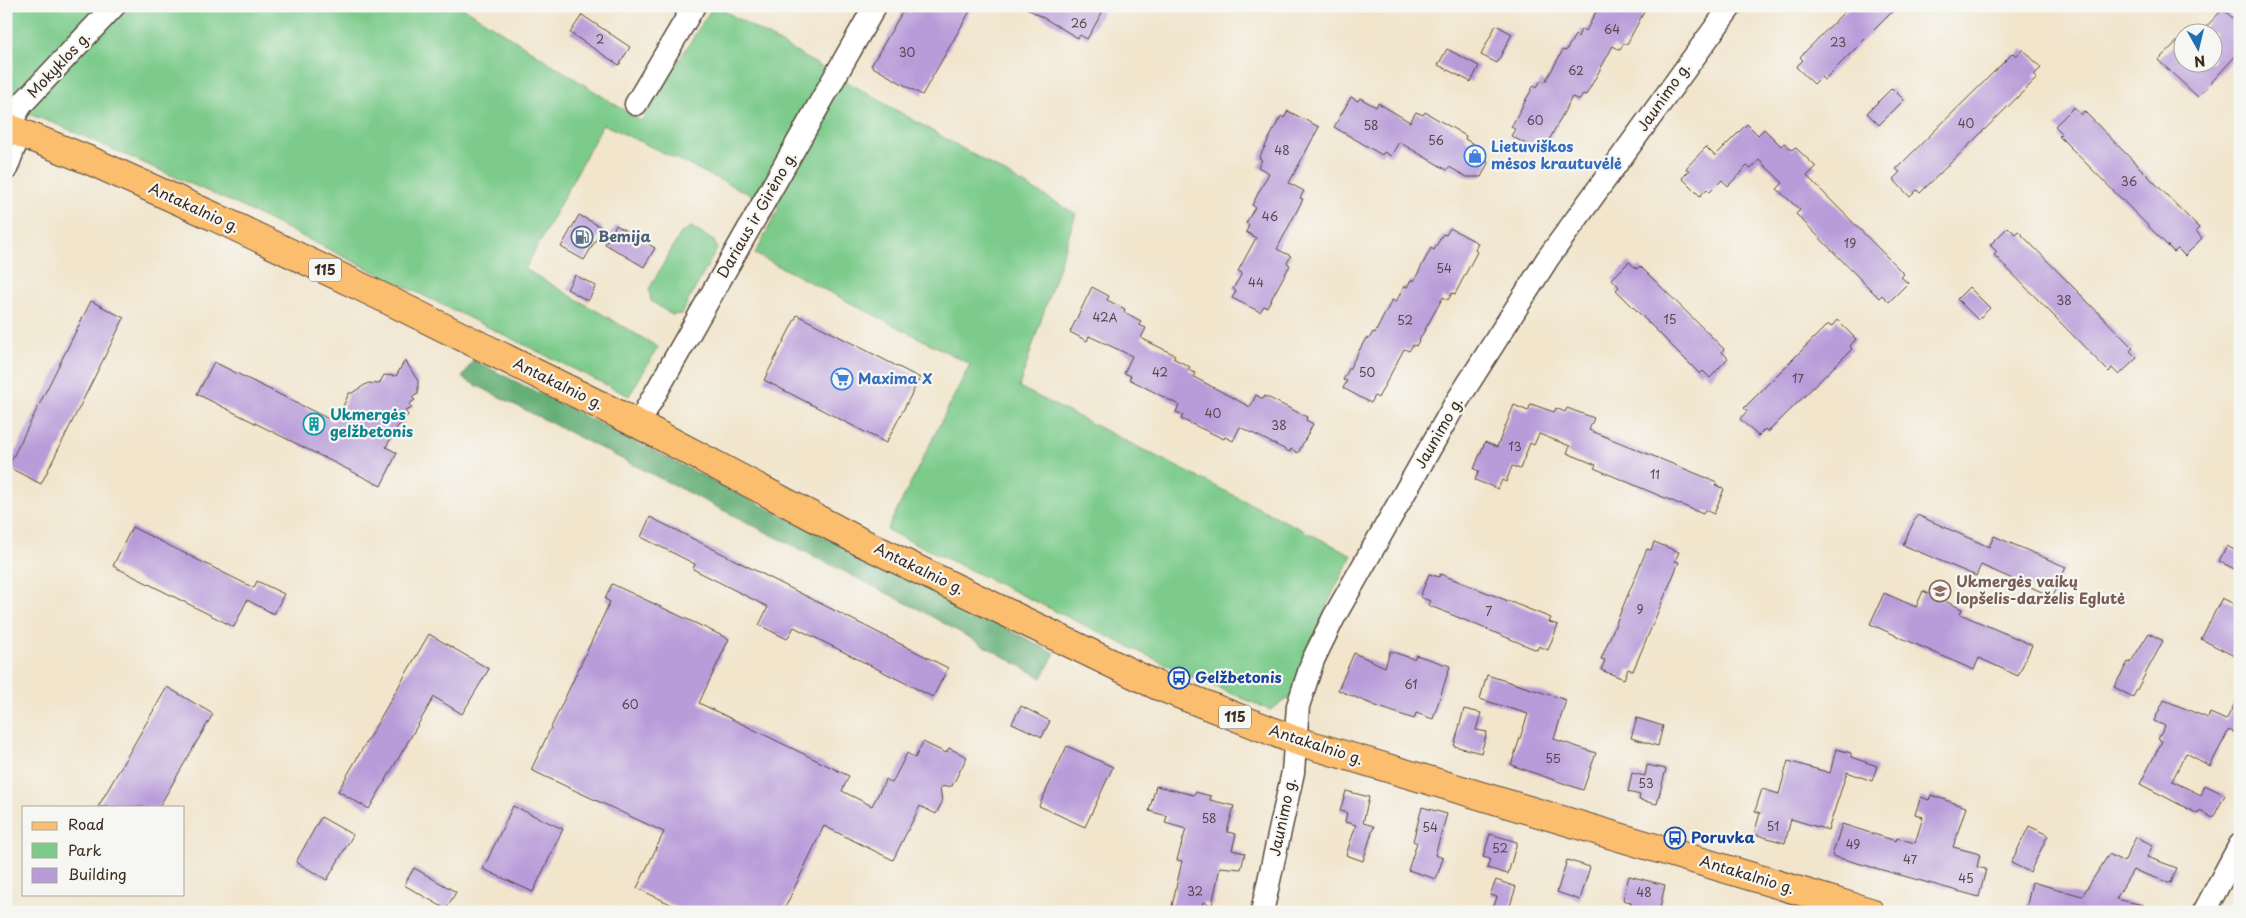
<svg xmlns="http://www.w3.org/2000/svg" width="2246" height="918" viewBox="0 0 2246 918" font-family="'Playpen Sans',sans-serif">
  <rect width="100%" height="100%" fill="#f6f6f2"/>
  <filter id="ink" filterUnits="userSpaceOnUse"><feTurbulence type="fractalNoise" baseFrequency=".02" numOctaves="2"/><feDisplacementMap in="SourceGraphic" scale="10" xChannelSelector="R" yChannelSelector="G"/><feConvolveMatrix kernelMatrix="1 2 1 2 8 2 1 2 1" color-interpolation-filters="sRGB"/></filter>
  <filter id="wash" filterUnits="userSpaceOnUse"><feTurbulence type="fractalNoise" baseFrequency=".0096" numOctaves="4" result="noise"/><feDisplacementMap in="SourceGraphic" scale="20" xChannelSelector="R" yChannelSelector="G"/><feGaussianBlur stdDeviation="1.12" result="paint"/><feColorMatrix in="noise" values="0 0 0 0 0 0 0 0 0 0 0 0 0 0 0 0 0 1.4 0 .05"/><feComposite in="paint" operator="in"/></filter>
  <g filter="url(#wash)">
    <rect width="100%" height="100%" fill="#f1e5cc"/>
    <g fill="#7ccb8b" stroke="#5c7a54">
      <polygon points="6,6 461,6 641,121 713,6 716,6 1076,214 1019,387 1352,555 1329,600 1290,697 1270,710 1190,676 887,530 970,364 755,254 779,208 603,124 525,269 658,347 629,396 236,204 56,124 6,106"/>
      <polygon points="691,227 714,241 717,249 681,314 672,315 651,301 649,289 681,233"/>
    </g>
    <polygon fill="#65af77" stroke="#506c4a" points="473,360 1055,653 1042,678 920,610 462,378"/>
    <g id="blocks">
      <g fill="#b89bd9">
        <polygon points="915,6 973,6 922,95 871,66 904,9 911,13"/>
        <polygon points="1023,6 1094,6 1103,11 1087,39 1080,35 1078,38"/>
        <polygon points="1599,6 1647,6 1627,44 1624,43 1620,50 1613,46 1586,95 1583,94 1580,100 1572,97 1546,146 1543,144 1539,151 1511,136 1515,129 1511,127 1534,85 1537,87 1541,80 1545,82 1563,50 1566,51 1575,35 1578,37 1581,29 1586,31"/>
        <polygon points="1850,6 1898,6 1824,80 1821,77 1814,84 1796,67 1803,60 1800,57"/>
        <polygon points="2223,9 2240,25 2240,51 2198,97 2158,60 2184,35 2184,62 2214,62 2214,32 2201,32"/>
        <polygon points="582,15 630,47 619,65 570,33"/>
        <polygon points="1496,25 1512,34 1497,63 1481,55"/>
        <polygon points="1447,49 1479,66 1471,82 1438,65"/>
        <polygon points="2023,49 2041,68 2034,75 2037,78 1920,193 1917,190 1910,197 1893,179 1900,172 1896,169 2013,53 2016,56"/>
        <polygon points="1892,88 1904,100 1879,125 1867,113"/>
        <polygon points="1351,97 1358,101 1360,98 1376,107 1378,103 1410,122 1416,112 1423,115 1425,112 1466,136 1465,139 1482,149 1488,163 1481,177 1467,177 1449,167 1447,170 1399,142 1391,156 1384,152 1382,155 1334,127"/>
        <polygon points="2074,107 2081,115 2084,111 2199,228 2196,231 2202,238 2185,256 2178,249 2174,252 2059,136 2062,133 2055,126"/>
        <polygon points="1288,111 1319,127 1289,183 1304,191 1300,198 1303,199 1277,249 1291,256 1287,263 1290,265 1267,307 1264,306 1260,312 1232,298 1236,291 1233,289 1242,273 1238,271 1256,238 1246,232 1249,225 1246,223 1255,207 1252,205 1269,173 1258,167 1262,160 1259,158 1281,116 1284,118"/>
        <polygon points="1747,124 1758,135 1764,129 1781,146 1784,143 1792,150 1795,147 1816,167 1807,176 1904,274 1901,277 1908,283 1889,302 1882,295 1879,298 1796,214 1800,210 1777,189 1783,183 1759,160 1751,169 1747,166 1728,186 1722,180 1710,192 1707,189 1700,196 1682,178 1689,171 1686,168 1706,147 1715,156"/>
        <polygon points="579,215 603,228 584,260 561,247"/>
        <polygon points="616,225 655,248 644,267 605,244"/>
        <polygon points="2008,227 2015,234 2018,231 2133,348 2130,351 2137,358 2119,375 2112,368 2109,372 1994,255 1997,252 1990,245"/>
        <polygon points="1450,228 1478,243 1475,250 1477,252 1455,294 1452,293 1448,300 1443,297 1416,346 1413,345 1409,351 1404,349 1378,398 1375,396 1371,403 1343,388 1347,381 1343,380 1366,338 1369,339 1373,332 1375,333 1392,300 1396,302 1404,286 1407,287 1411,280 1414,281 1431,248 1434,250 1443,234 1446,235"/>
        <polygon points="1629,262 1637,269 1640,266 1724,349 1722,352 1728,358 1710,378 1703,371 1700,374 1616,290 1619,287 1612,279"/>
        <polygon points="575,275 596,286 588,301 567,289"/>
        <polygon points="1092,287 1109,296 1107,300 1125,309 1124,312 1141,321 1139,325 1146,328 1141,338 1175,355 1173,358 1190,367 1188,370 1195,373 1194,377 1250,407 1256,395 1263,399 1265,396 1307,417 1306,420 1313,424 1298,453 1291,449 1290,452 1240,427 1233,441 1225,437 1224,439 1181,419 1183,415 1176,412 1179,405 1129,379 1131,376 1124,373 1132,356 1089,336 1087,341 1070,332"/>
        <polygon points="1969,287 1990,308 1978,320 1957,299"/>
        <polygon points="91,301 124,318 41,484 8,467"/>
        <polygon points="797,315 920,378 886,443 764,380"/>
        <polygon points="1837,320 1856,339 1850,346 1852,349 1768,432 1765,429 1758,436 1740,419 1747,411 1744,408 1828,324 1831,327"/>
        <polygon points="405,360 418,381 418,394 412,397 415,400 409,404 412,408 405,411 408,415 402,419 405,422 398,426 386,447 397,453 381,486 197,394 214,362 333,421 335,417 338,418 349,393 352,393 368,383 379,384 384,375 396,376"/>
        <polygon points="1531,404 1554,412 1556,408 1565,412 1567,408 1594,418 1589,430 1717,482 1715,485 1724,489 1714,514 1705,510 1703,514 1594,468 1596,465 1567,453 1570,446 1539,434 1534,445 1530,443 1520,469 1512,466 1506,482 1502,480 1498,489 1475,480 1479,471 1474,469 1485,442 1497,447 1514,405 1528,411"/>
        <polygon points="1917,515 1989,547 1994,536 2066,567 2053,597 1981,565 1976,576 1903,545"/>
        <polygon points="650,517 948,668 933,697 794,627 787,639 759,625 768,607 693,569 695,564 641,537"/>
        <polygon points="132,527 254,588 257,581 284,594 274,614 247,600 234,627 113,566"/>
        <polygon points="1654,542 1679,552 1675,561 1679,562 1633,671 1628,669 1624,679 1601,670 1605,660 1601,659 1647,549 1651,550"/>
        <polygon points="2227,546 2240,553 2240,572 2219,561"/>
        <polygon points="1429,574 1439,577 1440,574 1551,618 1549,622 1558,625 1548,650 1539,646 1537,650 1428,605 1430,601 1420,597"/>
        <polygon points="612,584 729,639 699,703 849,776 842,791 872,806 886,779 892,783 907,753 915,758 923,742 946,753 949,748 967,757 952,786 940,787 942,802 936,814 920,806 893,860 824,826 783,912 687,912 637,888 664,832 531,770 610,602 605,599"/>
        <polygon points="1923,591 1962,609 1960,614 2032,645 2018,676 1979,658 1974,670 1870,624 1884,593 1916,607"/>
        <polygon points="2222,598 2240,607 2240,659 2201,639"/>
        <polygon points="2149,633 2163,641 2133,697 2114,687 2128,662 2130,663"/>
        <polygon points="429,634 489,669 462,714 434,697 369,809 338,791"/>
        <polygon points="1390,651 1414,659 1416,655 1450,666 1433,719 1416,713 1414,719 1376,706 1338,690 1354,653 1385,667"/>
        <polygon points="1487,675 1566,700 1554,739 1596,753 1583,790 1511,765 1528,714 1480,699"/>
        <polygon points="167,687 213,714 159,807 98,807"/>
        <polygon points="2240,694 2240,736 2229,730 2210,766 2186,753 2172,781 2201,795 2205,785 2225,795 2213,818 2200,811 2198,814 2140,784 2162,741 2158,739 2165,726 2154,721 2164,700 2208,718 2210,713 2226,720"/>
        <polygon points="1021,706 1050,721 1042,737 1012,723"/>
        <polygon points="1464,709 1481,713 1476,730 1487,732 1481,753 1454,746"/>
        <polygon points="1637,718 1663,726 1658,746 1631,738"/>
        <polygon points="1067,746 1113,767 1085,827 1039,806"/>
        <polygon points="1836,749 1851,753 1851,757 1877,766 1872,781 1847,772 1828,830 1791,819 1785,843 1754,834 1760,813 1755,811 1762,789 1779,794 1788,761 1830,773"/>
        <polygon points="1647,765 1666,769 1657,804 1639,800 1640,795 1628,792 1632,773 1645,776"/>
        <polygon points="1156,786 1194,795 1195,792 1211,796 1210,800 1234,806 1227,832 1236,834 1232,850 1245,853 1241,869 1220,867 1212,905 1203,902 1201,912 1172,906 1182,861 1177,860 1186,829 1165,823 1167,816 1149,811"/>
        <polygon points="1346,791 1369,797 1363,823 1374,826 1363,861 1346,855 1356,825 1345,822 1347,813 1340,811"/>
        <polygon points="1931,795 1966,807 1953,847 1980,854 1977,867 1986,869 1979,897 1832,856 1842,824 1896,841 1897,838 1915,843 1923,817 1915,814 1921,797 1929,800"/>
        <polygon points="513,806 563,829 533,892 483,869"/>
        <polygon points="1422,807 1447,814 1435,855 1443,858 1436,879 1408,870 1417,843 1413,841"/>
        <polygon points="321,817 353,835 327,880 296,862"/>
        <polygon points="2029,826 2048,835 2030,872 2011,863"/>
        <polygon points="1490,834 1517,842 1508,874 1487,868 1490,859 1483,857"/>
        <polygon points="2136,837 2153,845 2147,857 2177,868 2171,883 2133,870 2116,899 2143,905 2142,912 2038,912 2026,909 2032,882 2082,896 2109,854 2124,862"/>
        <polygon points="1567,860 1590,867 1580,900 1557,892"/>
        <polygon points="414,868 456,892 446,909 404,885"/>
        <polygon points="1629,876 1665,885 1659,912 1629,912 1631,902 1623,900"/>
        <polygon points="1496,880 1516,887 1508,912 1492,912 1497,897 1490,895"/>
      </g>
    </g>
  </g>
  <g filter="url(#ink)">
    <use href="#blocks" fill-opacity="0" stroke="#564638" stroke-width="1"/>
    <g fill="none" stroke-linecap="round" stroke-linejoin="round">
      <g stroke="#564638" stroke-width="25">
        <g id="minor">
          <polyline points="636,104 694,6"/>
          <polyline points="8,128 21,105 114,6"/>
          <polyline points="6,169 20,132"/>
          <polyline points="638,424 875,6"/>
          <polyline points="1262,912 1293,772 1298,706 1313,660 1334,617 1454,406 1548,258 1731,6"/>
          <polyline points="2204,912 2240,845"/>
        </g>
      </g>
      <g stroke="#564638" stroke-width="30">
        <polyline id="major" points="6,127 91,161 215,217 378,295 638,424 859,541 1156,685 1294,740 1870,912"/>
      </g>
      <use href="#minor" stroke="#fff" stroke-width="22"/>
      <use href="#major" stroke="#fbbd6e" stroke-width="28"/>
    </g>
  </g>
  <defs>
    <g id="shop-ring" transform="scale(1.125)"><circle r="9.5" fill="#f6f6f2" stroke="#3f7fe0" stroke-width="1.5"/><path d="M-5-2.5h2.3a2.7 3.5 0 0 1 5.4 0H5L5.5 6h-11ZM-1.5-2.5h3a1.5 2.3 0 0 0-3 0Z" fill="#3f7fe0"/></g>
    <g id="fuel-ring" transform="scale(1.125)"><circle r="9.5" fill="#f6f6f2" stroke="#5c6f8a" stroke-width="1.5"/><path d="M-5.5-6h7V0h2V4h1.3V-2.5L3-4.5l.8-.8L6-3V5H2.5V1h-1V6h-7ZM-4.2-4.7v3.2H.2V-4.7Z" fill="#5c6f8a"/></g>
    <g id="supermarket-ring" transform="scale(1.125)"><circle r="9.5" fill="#f6f6f2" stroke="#3f7fe0" stroke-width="1.5"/><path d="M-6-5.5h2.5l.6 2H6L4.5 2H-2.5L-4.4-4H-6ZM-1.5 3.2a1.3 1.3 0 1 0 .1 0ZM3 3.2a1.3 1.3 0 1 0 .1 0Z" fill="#3f7fe0"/></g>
    <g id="building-ring" transform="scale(1.125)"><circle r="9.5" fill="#f6f6f2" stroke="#0f9aa8" stroke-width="1.5"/><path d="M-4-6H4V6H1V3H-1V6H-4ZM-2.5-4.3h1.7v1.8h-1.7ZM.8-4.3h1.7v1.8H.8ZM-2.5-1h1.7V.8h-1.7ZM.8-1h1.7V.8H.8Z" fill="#0f9aa8"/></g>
    <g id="school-ring" transform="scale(1.125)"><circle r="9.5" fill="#f6f6f2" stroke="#8d6e63" stroke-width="1.5"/><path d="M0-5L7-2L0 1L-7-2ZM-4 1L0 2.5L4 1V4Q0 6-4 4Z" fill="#8d6e63"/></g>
    <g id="bus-ring" transform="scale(1.125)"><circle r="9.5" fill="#f6f6f2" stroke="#1a4fb4" stroke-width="1.5"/><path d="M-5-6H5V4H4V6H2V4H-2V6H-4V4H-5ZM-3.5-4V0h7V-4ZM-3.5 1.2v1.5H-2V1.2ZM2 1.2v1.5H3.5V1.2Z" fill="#1a4fb4"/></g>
  </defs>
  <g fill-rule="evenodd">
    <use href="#shop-ring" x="1475" y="156"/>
    <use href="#fuel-ring" x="582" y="237"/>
    <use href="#supermarket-ring" x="842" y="379"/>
    <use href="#building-ring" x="314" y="424"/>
    <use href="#school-ring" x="1940" y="591"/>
    <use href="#bus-ring" x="1179" y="678"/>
    <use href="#bus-ring" x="1675" y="838"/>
  </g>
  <g text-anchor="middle" stroke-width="4.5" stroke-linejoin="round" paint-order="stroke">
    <g font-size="12" fill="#5a464d">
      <text x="1079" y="28">26</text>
      <text x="1612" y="34">64</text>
      <text x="600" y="44">2</text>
      <text x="1838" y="47">23</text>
      <text x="907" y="57">30</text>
      <text x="1576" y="75">62</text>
      <text x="1535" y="125">60</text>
      <text x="1966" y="128">40</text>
      <text x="1371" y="130">58</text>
      <text x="1436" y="145">56</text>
      <text x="1282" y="155">48</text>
      <text x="2129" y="186">36</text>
      <text x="1270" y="221">46</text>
      <text x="1850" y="248">19</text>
      <text x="1444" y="273">54</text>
      <text x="1256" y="287">44</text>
      <text x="2064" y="305">38</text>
      <text x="1105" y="322">42A</text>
      <text x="1670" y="324">15</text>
      <text x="1405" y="325">52</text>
      <text x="1160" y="377">42</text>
      <text x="1367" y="377">50</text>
      <text x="1798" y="383">17</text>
      <text x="1213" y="418">40</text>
      <text x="1279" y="430">38</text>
      <text x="1515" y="451">13</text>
      <text x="1655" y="479">11</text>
      <text x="1640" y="614">9</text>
      <text x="1489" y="616">7</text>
      <text x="1411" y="689">61</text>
      <text x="630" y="709">60</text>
      <text x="1553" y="763">55</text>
      <text x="1646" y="788">53</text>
      <text x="1209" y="823">58</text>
      <text x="1773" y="831">51</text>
      <text x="1430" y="832">54</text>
      <text x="1853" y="849">49</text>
      <text x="1500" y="853">52</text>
      <text x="1910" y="864">47</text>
      <text x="1966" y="883">45</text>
      <text x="1195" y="896">32</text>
      <text x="1644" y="897">48</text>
    </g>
    <g fill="#f6f6f2" stroke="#73675e" stroke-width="1">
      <rect x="309" y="258.5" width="32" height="23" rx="4"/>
      <rect x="1219" y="705.5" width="32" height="23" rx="4"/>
    </g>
    <g font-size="14" font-weight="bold" fill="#3b2a1e">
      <text x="325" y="275">115</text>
      <text x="1235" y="722">115</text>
    </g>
    <g font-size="15" fill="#3b2a1e" stroke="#f6f6f2">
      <text transform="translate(59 65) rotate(-47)" y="5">Mokyklos g.</text>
      <text transform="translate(1664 97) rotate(-55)" y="5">Jaunimo g.</text>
      <text transform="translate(194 208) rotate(25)" y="5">Antakalnio g.</text>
      <text transform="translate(757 215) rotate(-60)" y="5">Dariaus ir Girėno g.</text>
      <text transform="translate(558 384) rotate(26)" y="5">Antakalnio g.</text>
      <text transform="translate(1439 433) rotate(-60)" y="5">Jaunimo g.</text>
      <text transform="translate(919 569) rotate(26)" y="5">Antakalnio g.</text>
      <text transform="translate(1316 745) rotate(18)" y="5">Antakalnio g.</text>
      <text transform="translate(1283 817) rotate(-78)" y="5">Jaunimo g.</text>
      <text transform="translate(1747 875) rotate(17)" y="5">Antakalnio g.</text>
    </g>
    <g font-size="15" font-weight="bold" fill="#366cbe" stroke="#f6f6f2" text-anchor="start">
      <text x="1491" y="152">Lietuviškos<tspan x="1491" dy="17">mėsos krautuvėlė</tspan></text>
      <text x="858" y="384">Maxima X</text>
    </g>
    <g font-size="15" font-weight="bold" fill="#4e5e75" stroke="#f6f6f2" text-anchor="start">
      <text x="598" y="242">Bemija</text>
    </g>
    <g font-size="15" font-weight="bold" fill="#0d838f" stroke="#f6f6f2" text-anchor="start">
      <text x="330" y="420">Ukmergės<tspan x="330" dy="17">gelžbetonis</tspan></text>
    </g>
    <g font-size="15" font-weight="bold" fill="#785e54" stroke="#f6f6f2" text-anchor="start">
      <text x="1956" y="587">Ukmergės vaikų<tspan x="1956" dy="17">lopšelis-darželis Eglutė</tspan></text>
    </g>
    <g font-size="15" font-weight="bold" fill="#164399" stroke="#f6f6f2" text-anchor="start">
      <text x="1195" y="683">Gelžbetonis</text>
      <text x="1691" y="843">Poruvka</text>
    </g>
  </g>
  <rect width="2246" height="918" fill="none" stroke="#f6f6f2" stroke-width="25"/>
  <rect x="22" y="806" width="162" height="90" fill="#f6f6f2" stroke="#aba49d"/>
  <rect x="32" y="822" width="25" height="8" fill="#fbbd6e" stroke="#aba49d"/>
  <text x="68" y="830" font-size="15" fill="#3b2a1e">Road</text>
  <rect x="32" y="843" width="25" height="15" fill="#7ccb8b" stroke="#aba49d"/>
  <text x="68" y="856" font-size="15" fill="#3b2a1e">Park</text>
  <rect x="32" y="868" width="25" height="15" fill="#b89bd9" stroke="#aba49d"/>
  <text x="68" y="880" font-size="15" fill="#3b2a1e">Building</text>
  <g transform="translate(2198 48) rotate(172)"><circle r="24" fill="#f6f6f2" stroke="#aba49d"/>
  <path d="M0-4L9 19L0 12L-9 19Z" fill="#1f6fb2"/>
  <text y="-8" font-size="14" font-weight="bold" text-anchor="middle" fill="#3b2a1e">N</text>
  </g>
</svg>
